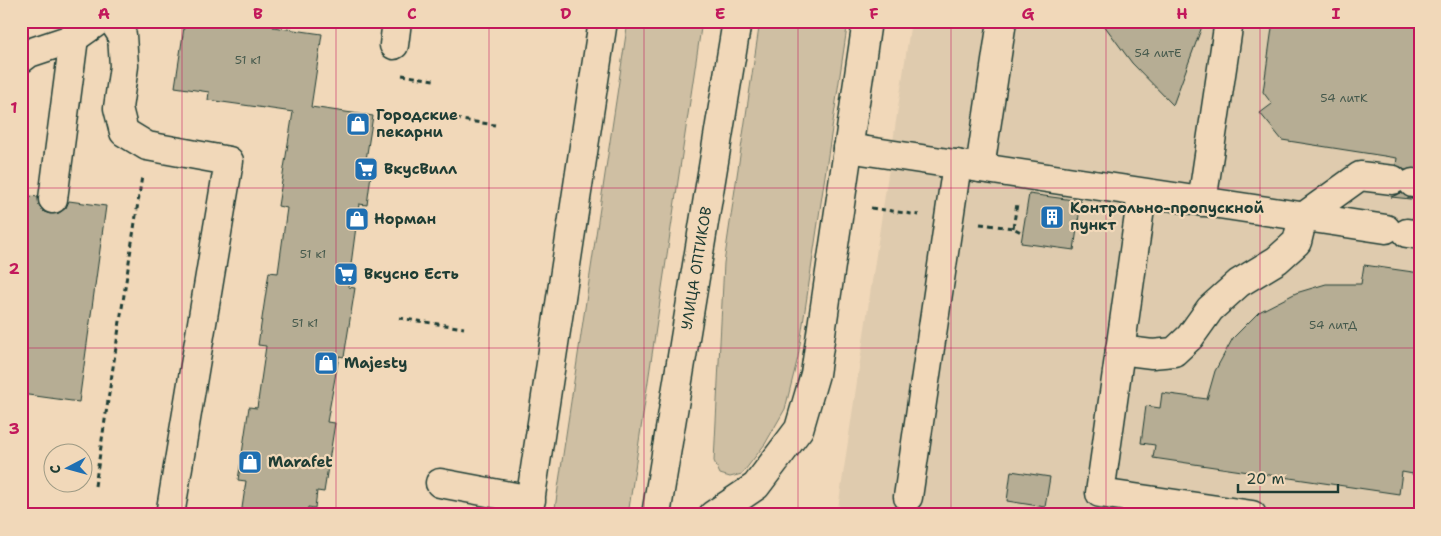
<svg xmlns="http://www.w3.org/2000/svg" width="1441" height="536" viewBox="0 0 1441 536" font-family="'Shantell Sans',sans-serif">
  <rect width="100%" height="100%" fill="#f1d8b9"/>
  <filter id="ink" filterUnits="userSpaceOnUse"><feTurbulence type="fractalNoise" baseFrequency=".02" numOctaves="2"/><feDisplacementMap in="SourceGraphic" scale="10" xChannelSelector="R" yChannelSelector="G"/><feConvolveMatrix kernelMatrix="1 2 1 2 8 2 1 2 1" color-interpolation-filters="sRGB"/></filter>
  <g filter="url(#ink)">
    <polygon fill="#dfcbae" points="911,21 1420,21 1420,515 837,515"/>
    <g fill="#cfbfa3" stroke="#777e6c">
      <polygon points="628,21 702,21 628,515 554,515"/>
      <polygon points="760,21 848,21 798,357 785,409 765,444 742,474 730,477 720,474 714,461 724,263"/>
    </g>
    <g fill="#b6ad94" stroke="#1f3d34">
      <polygon points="185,21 274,21 273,27 322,34 311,107 373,116 365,166 372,167 367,205 359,204 348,287 355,288 344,357 339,356 327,422 335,423 324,492 317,491 315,508 308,507 307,515 241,515 246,481 238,480 249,407 257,408 266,346 258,345 269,272 278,273 287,208 278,206 293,112 208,100 209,92 175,87"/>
      <polygon points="1101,21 1204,21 1173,105 1132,63"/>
      <polygon points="1273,21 1420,21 1420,168 1405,170 1396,165 1397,158 1282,140 1260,113 1272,104 1263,92"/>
      <polygon points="1401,193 1410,198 1420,200 1391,197"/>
      <polygon points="1029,194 1081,201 1074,250 1021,243"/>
      <polygon points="21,195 38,197 39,205 44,212 50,214 59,213 66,208 69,201 106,206 79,402 21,394"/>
      <polygon points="1364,265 1420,273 1420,425 1413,474 1402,472 1399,494 1153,458 1155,445 1141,443 1146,406 1160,408 1162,393 1207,399 1215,371 1233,338 1259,312 1296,293 1326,284 1361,284"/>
      <polygon points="1011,471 1050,477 1045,507 1007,501"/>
    </g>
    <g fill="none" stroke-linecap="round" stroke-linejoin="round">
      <g stroke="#1f3d34" stroke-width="31">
        <g id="minor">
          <polyline points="113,21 122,35 124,66 118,108 124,132 147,146 229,161 170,515"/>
          <polyline points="394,45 397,21"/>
          <polyline points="21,59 29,53 74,38 98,21"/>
          <polyline points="848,148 1386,229"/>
          <polyline points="980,168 1002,21"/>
          <polyline points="1413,183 1419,184"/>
          <polyline points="1142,194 1100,493 1252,515"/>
          <polyline points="53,199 74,38"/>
          <polyline points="1202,202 1229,21"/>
          <polyline points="1407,233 1420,235"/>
          <polyline points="1120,350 1152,354 1174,352 1190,337 1210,309 1239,283 1277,260 1297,242 1303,217 1360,176 1393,180"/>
          <polyline points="440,483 531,500"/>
          <polyline points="908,497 957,164"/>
          <polyline points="528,515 603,21"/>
          <path id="s1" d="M656 515 737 21"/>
          <polyline points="713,515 756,486 799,429 815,374 867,21"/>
        </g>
      </g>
      <g stroke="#1f3d34" stroke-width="3" stroke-dasharray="5 4" stroke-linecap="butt">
        <polyline points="402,75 434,80"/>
        <polyline points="429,115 495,125"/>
        <polyline points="871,208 919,215"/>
        <polyline points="980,224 1013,228 1023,233"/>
        <polyline points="1013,228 1017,204"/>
        <polyline points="399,318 464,328"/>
        <polyline points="95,486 142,176"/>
      </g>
      <use href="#minor" stroke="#f1d8b9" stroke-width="28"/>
    </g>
  </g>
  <path fill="none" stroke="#c2185b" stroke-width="1" stroke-opacity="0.55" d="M182 21V515M336 21V515M489 21V515M644 21V515M798 21V515M951 21V515M1106 21V515M1260 21V515M21 188H1420M21 348H1420"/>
  <defs>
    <g id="shop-square" transform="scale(1.25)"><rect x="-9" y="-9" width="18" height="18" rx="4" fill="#1f6fb2" stroke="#f1d8b9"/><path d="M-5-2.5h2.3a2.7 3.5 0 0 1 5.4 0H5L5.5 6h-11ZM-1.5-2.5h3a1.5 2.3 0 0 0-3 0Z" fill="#fff"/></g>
    <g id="supermarket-square" transform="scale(1.25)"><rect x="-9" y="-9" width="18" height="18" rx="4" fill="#1f6fb2" stroke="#f1d8b9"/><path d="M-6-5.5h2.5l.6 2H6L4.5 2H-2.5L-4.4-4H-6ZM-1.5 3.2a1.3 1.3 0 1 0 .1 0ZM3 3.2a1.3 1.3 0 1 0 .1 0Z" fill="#fff"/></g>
    <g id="building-square" transform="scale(1.25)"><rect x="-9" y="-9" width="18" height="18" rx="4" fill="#1f6fb2" stroke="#f1d8b9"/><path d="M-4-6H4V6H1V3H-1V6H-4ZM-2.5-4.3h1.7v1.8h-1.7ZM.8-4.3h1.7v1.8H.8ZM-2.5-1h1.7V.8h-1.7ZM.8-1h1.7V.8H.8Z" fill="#fff"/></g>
  </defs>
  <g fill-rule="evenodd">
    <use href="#shop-square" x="358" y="124"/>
    <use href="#supermarket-square" x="366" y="169"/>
    <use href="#building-square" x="1052" y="217"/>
    <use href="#shop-square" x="357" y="219"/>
    <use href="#supermarket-square" x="346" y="274"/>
    <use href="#shop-square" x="326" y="363"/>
    <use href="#shop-square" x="250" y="462"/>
  </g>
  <g text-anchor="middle" stroke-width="4.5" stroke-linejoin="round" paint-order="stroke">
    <g font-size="12" fill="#45594c">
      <text x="1158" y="57">54 литЕ</text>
      <text x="248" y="64">51 к1</text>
      <text x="1344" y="102">54 литК</text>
      <text x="313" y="258">51 к1</text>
      <text x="305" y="327">51 к1</text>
      <text x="1333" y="329">54 литД</text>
    </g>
    <g font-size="15" font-weight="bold" fill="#1f3d34" stroke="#f1d8b9" text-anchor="start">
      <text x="376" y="120">Городские<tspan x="376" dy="17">пекарни</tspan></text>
      <text x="384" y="174">ВкусВилл</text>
      <text x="1070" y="213">Контрольно-пропускной<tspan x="1070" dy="17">пункт</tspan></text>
      <text x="374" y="224">Норман</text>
      <text x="364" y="279">Вкусно Есть</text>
      <text x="344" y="368">Majesty</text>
      <text x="268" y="467">Marafet</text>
    </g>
    <g font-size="15" fill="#1f3d34" stroke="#f1d8b9">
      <text dy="5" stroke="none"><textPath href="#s1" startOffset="250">УЛИЦА ОПТИКОВ</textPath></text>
    </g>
  </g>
  <rect width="1441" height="536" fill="none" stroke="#f1d8b9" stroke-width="55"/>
  <g transform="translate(68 468) rotate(264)"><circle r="24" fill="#f1d8b9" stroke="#9d9a84"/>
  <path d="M0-4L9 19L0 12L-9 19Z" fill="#1f6fb2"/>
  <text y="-8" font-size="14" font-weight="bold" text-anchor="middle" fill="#1f3d34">С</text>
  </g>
  <path d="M1238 484v8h100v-8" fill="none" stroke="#1f3d34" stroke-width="2.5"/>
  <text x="1246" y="484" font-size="15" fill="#1f3d34" stroke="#f1d8b9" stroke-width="4" paint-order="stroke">20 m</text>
  <rect x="28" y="28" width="1386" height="480" fill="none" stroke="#c2185b" stroke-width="2"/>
  <g font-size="16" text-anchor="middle" font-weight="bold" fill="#c2185b">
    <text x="104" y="19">A</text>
    <text x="258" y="19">B</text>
    <text x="412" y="19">C</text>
    <text x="566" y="19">D</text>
    <text x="720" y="19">E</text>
    <text x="874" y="19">F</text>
    <text x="1028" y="19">G</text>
    <text x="1182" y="19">H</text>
    <text x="1336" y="19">I</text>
    <text x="14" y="113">1</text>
    <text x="14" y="274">2</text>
    <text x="14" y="434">3</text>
  </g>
</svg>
